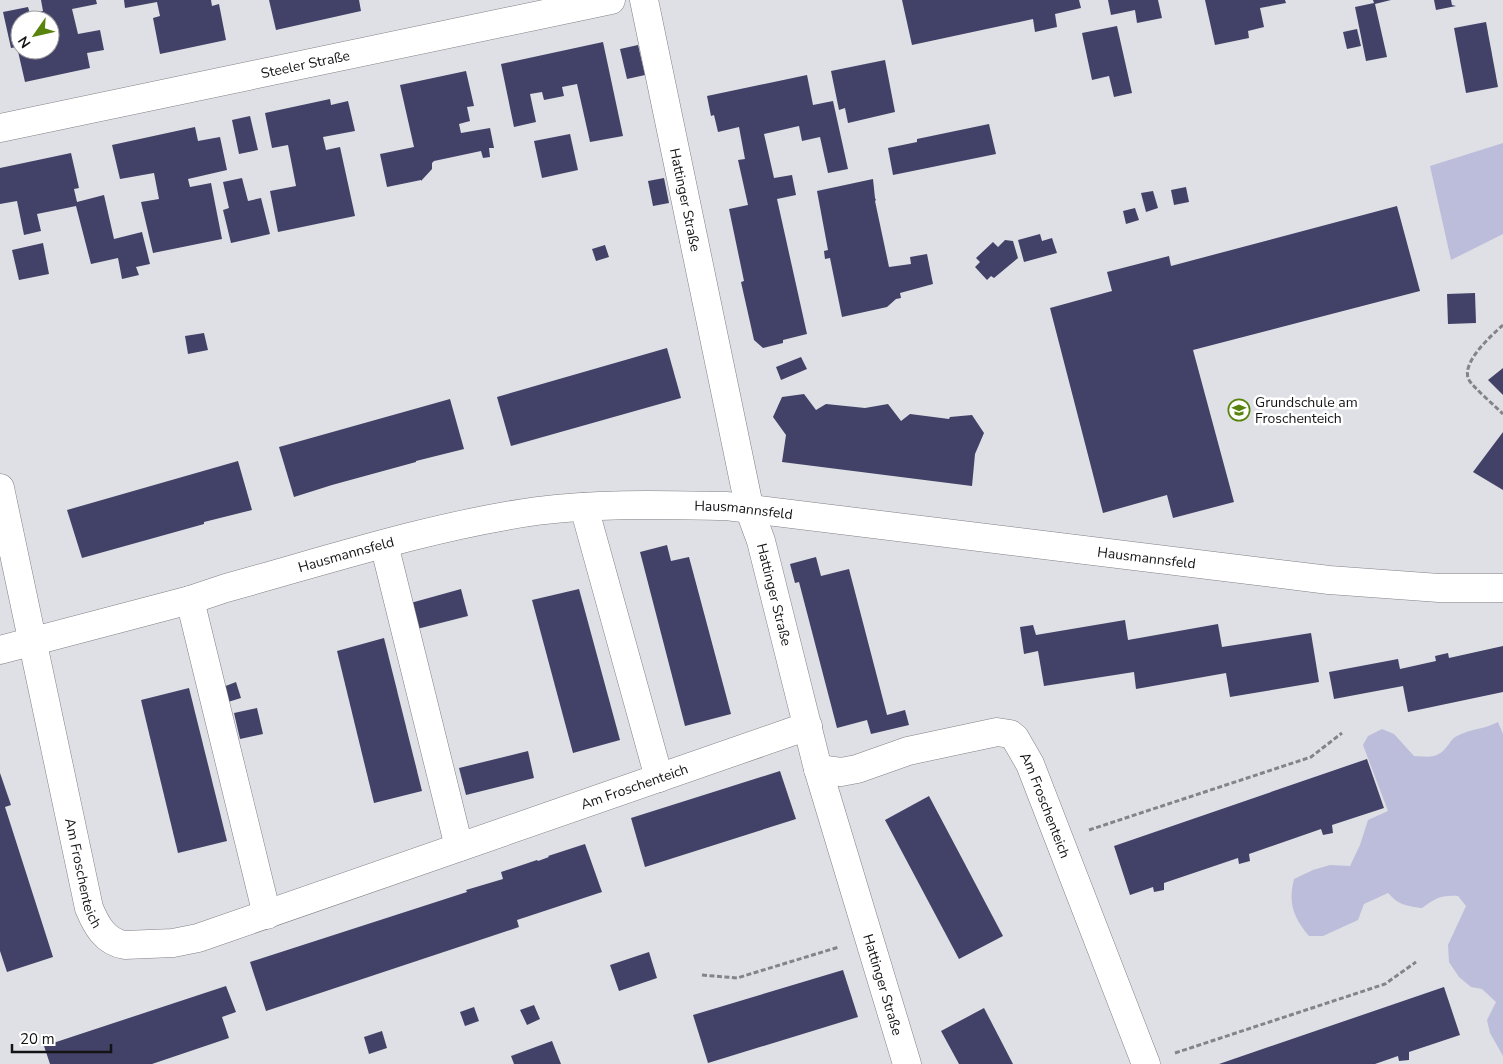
<svg xmlns="http://www.w3.org/2000/svg" width="1503" height="1064" viewBox="0 0 1503 1064" font-family="'Nunito Sans',sans-serif">
  <rect width="100%" height="100%" fill="#dfe0e5"/>
  <g fill="#bcbdda">
    <polygon points="1503,143 1503,234 1451,260 1430,166"/>
    <path d="M1498 722 1503 734V1056L1490 1033 1487 1020 1496 1002 1482 989 1471 987 1459 977 1449 962 1448 945 1466 906 1458 896C1441 895 1436 898 1422 908 1406 906 1399 905 1388 893L1364 904 1358 920 1323 936H1309C1293 917 1288 903 1294 879L1313 870 1330 865 1350 866 1360 845 1368 820 1388 811 1363 745 1368 736 1382 729 1394 734 1414 756C1431 757 1438 759 1449 744 1452 740 1453 738 1457 736 1470 729 1485 729 1498 722Z"/>
  </g>
  <g fill="#424167" fill-rule="evenodd">
    <path d="M41 0H96L97 4 72 9 78 34 100 30 104 50 87 53 90 68 25 82 17 47 11 48 3 12 28 7 30 14 43 11ZM20 20H50V50H20Z"/>
    <polygon points="124,0 211,0 212,6 219,4 226,40 160,54 153,18 160,16 157,2 125,8"/>
    <polygon points="269,0 359,0 361,11 276,30"/>
    <polygon points="902,0 1079,0 1081,8 1055,14 1057,27 1035,32 1033,19 912,45"/>
    <polygon points="1108,0 1158,0 1162,18 1137,23 1135,10 1111,15"/>
    <polygon points="1205,0 1285,0 1286,3 1260,8 1264,27 1248,31 1249,38 1215,45"/>
    <polygon points="1373,0 1391,0 1375,4 1387,57 1366,61 1355,7 1374,3"/>
    <polygon points="1434,0 1451,0 1452,5 1456,6 1436,10"/>
    <polygon points="1486,22 1498,87 1466,93 1454,28"/>
    <polygon points="1117,26 1132,93 1114,97 1109,76 1092,80 1082,33"/>
    <polygon points="1357,29 1361,46 1347,49 1343,32"/>
    <polygon points="603,42 623,136 590,142 577,84 562,87 564,96 544,100 542,92 530,94 536,122 514,127 501,64"/>
    <polygon points="638,45 645,75 627,79 620,49"/>
    <polygon points="885,60 895,112 848,123 845,108 839,110 831,71"/>
    <polygon points="466,71 474,106 467,107 470,121 459,124 461,133 490,128 494,148 489,148 490,157 483,158 481,151 434,161 432,163 432,169 421,181 421,180 387,187 380,154 414,147 400,85"/>
    <polygon points="807,75 813,105 833,101 848,169 828,173 820,137 802,141 799,126 764,134 774,178 792,175 796,195 777,199 807,334 783,340 783,343 763,348 754,340 741,282 744,281 729,209 748,205 738,160 745,159 739,127 718,132 714,115 711,116 707,96"/>
    <polygon points="330,99 331,105 348,101 355,131 323,137 326,150 340,147 355,216 278,232 270,191 296,186 288,145 272,148 265,113"/>
    <polygon points="250,116 258,150 239,154 232,120"/>
    <polygon points="989,124 996,154 893,175 888,148 917,142 917,139"/>
    <polygon points="195,127 198,141 220,137 227,170 188,179 190,187 211,183 222,239 153,253 141,202 159,199 154,173 120,179 112,145"/>
    <polygon points="570,134 578,170 542,178 534,141"/>
    <polygon points="71,153 79,188 74,189 77,202 104,195 114,239 142,232 150,264 136,267 139,275 122,279 118,258 91,264 76,206 37,214 41,231 24,235 17,201 0,204 0,168"/>
    <polygon points="242,178 248,201 261,198 270,234 231,243 223,210 229,208 223,182"/>
    <polygon points="664,178 669,203 653,206 648,181"/>
    <polygon points="873,179 875,198 876,200 875,201 889,267 911,264 910,257 927,254 933,284 900,293 901,298 896,299 887,307 842,317 830,258 825,259 824,251 828,250 817,191"/>
    <polygon points="1186,187 1189,202 1174,205 1171,190"/>
    <polygon points="1153,191 1158,208 1146,212 1141,193"/>
    <polygon points="1397,206 1420,291 1193,350 1234,502 1173,518 1167,495 1103,513 1050,308 1112,291 1107,272 1169,256 1171,266"/>
    <polygon points="1135,208 1139,220 1126,224 1123,211"/>
    <polygon points="1040,234 1042,241 1052,238 1057,253 1024,262 1018,240"/>
    <polygon points="1005,240 1013,241 1018,258 994,278 991,276 987,280 975,267 980,262 976,258 993,242 998,247"/>
    <polygon points="43,243 49,274 19,280 12,250"/>
    <polygon points="605,245 609,257 596,261 592,249"/>
    <polygon points="1475,293 1476,323 1448,324 1447,294"/>
    <polygon points="204,333 208,350 188,354 185,336"/>
    <polygon points="667,348 681,398 511,446 497,397"/>
    <polygon points="801,357 807,369 781,380 776,367"/>
    <polygon points="1503,368 1503,395 1488,380"/>
    <polygon points="804,394 816,410 826,404 865,408 888,404 901,421 910,414 949,419 950,417 972,415 984,433 975,454 972,486 782,462 786,435 773,417 782,397"/>
    <polygon points="450,399 464,449 416,461 416,462 332,485 294,497 279,447"/>
    <polygon points="1503,432 1503,490 1473,472"/>
    <polygon points="238,461 252,510 204,522 204,524 82,558 67,510"/>
    <polygon points="667,545 671,561 689,557 731,714 685,726 640,552"/>
    <polygon points="816,557 821,576 849,569 887,715 905,710 909,725 871,734 867,720 837,728 799,582 795,583 790,564"/>
    <polygon points="461,589 468,616 413,630 407,604"/>
    <polygon points="579,589 620,740 573,753 532,600"/>
    <polygon points="1125,620 1128,640 1218,624 1222,647 1311,633 1319,682 1230,697 1226,673 1136,689 1134,672 1044,686 1038,651 1024,654 1020,627 1033,625 1036,635"/>
    <polygon points="384,638 422,791 374,803 337,651"/>
    <polygon points="1503,646 1503,692 1408,712 1403,686 1334,699 1329,672 1398,659 1400,669 1436,661 1435,656 1448,653 1449,658"/>
    <polygon points="236,682 241,698 228,702 223,687"/>
    <polygon points="189,688 227,841 178,853 141,700"/>
    <polygon points="257,708 263,734 240,739 234,713"/>
    <polygon points="528,751 534,778 466,795 459,768"/>
    <polygon points="1367,759 1384,808 1332,825 1333,833 1323,835 1321,829 1249,854 1250,861 1239,864 1238,858 1164,883 1164,890 1154,892 1153,887 1130,895 1114,846"/>
    <polygon points="780,771 796,819 645,867 631,818"/>
    <polygon points="0,773 11,805 5,807 53,957 7,972 0,951"/>
    <polygon points="929,796 1003,936 959,959 885,820"/>
    <polygon points="585,844 602,892 517,920 519,927 266,1011 250,962 467,892 466,890 503,879 501,872 537,860 538,861 549,857 548,856"/>
    <polygon points="649,952 657,978 619,991 610,965"/>
    <polygon points="843,970 858,1017 708,1063 693,1015"/>
    <polygon points="226,986 236,1012 222,1017 229,1038 152,1064 50,1064 44,1046"/>
    <polygon points="1444,987 1460,1035 1409,1052 1409,1060 1399,1061 1398,1056 1375,1064 1219,1064"/>
    <polygon points="534,1005 540,1019 527,1025 520,1010"/>
    <polygon points="474,1007 479,1021 465,1026 460,1012"/>
    <polygon points="984,1008 1013,1064 959,1064 941,1031"/>
    <polygon points="382,1031 387,1048 369,1054 364,1037"/>
    <polygon points="552,1041 561,1064 514,1064 511,1056"/>
  </g>
  <g fill="none" stroke-linecap="round" stroke-linejoin="round">
    <g stroke="#818186" stroke-width="29">
      <g id="minor">
        <path id="s1" d="M644 0 750 511 761 541 818 769 907 1064"/>
        <path id="s2" d="M0 128 611 0"/>
        <path id="s3" d="M0 488 89 908C96 925 105 942 125 945L173 943 198 938 808 726"/>
        <polyline points="584,507 659,778"/>
        <polyline points="384,544 459,847"/>
        <polyline points="190,600 267,915"/>
        <path id="s4" d="M0 650 190 600 226 588C328 560 431 526 537 511 600 503 663 505 726 506L1329 580 1439 588H1503"/>
        <path id="s5" d="M818 769 841 772 857 769 908 751 997 732 1010 734 1015 738 1030 764 1146 1064"/>
      </g>
    </g>
    <g stroke="#848488" stroke-width="3" stroke-dasharray="5 2.5" stroke-linecap="butt">
      <path d="M1503 325C1492 335 1460 363 1469 380 1473 387 1496 407 1503 414"/>
      <polyline points="1089,830 1311,757 1342,733"/>
      <polyline points="702,975 737,978 839,947"/>
      <polyline points="1175,1053 1385,984 1416,962"/>
    </g>
    <use href="#minor" stroke="#fff" stroke-width="28"/>
  </g>
  <defs>
    <g id="school-ring" transform="scale(1.125)"><circle r="9.5" fill="#fff" stroke="#58830d" stroke-width="1.5"/><path d="M0-5L7-2L0 1L-7-2ZM-4 1L0 2.5L4 1V4Q0 6-4 4Z" fill="#58830d"/></g>
  </defs>
  <g fill-rule="evenodd">
    <use href="#school-ring" x="1239" y="410"/>
  </g>
  <g text-anchor="middle" stroke-width="5" stroke-linejoin="round" paint-order="stroke">
    <g font-size="14" fill="#141416" stroke="#fff">
      <text dy="5" stroke="none"><textPath href="#s2" startOffset="312">Steeler Straße</textPath></text>
      <text dy="5" stroke="none"><textPath href="#s1" startOffset="204">Hattinger Straße</textPath></text>
      <text dy="5" stroke="none"><textPath href="#s4" startOffset="762">Hausmannsfeld</textPath></text>
      <text dy="5" stroke="none"><textPath href="#s4" startOffset="359">Hausmannsfeld</textPath></text>
      <text dy="5" stroke="none"><textPath href="#s4" startOffset="1168">Hausmannsfeld</textPath></text>
      <text dy="5" stroke="none"><textPath href="#s1" startOffset="609">Hattinger Straße</textPath></text>
      <text dy="5" stroke="none"><textPath href="#s3" startOffset="1019">Am Froschenteich</textPath></text>
      <text dy="5" stroke="none"><textPath href="#s5" startOffset="278">Am Froschenteich</textPath></text>
      <text dy="5" stroke="none"><textPath href="#s3" startOffset="394">Am Froschenteich</textPath></text>
      <text dy="5" stroke="none"><textPath href="#s1" startOffset="1014">Hattinger Straße</textPath></text>
    </g>
    <g font-size="14" fill="#141416" stroke="#fff" text-anchor="start">
      <text x="1255" y="407">Grundschule am<tspan x="1255" dy="16">Froschenteich</tspan></text>
    </g>
  </g>
  <g transform="translate(35 35) rotate(236)"><circle r="24" fill="#ffffff" stroke="#a1a1a2"/>
  <path d="M0-4L9 19L0 12L-9 19Z" fill="#58830d"/>
  <text y="-8" font-size="14" font-weight="bold" text-anchor="middle" fill="#141416">N</text>
  </g>
  <path d="M12 1044v8h99v-8" fill="none" stroke="#141416" stroke-width="2.5"/>
  <text x="20" y="1044" font-size="15" fill="#141416" stroke="#ffffff" stroke-width="4" paint-order="stroke">20 m</text>
</svg>
